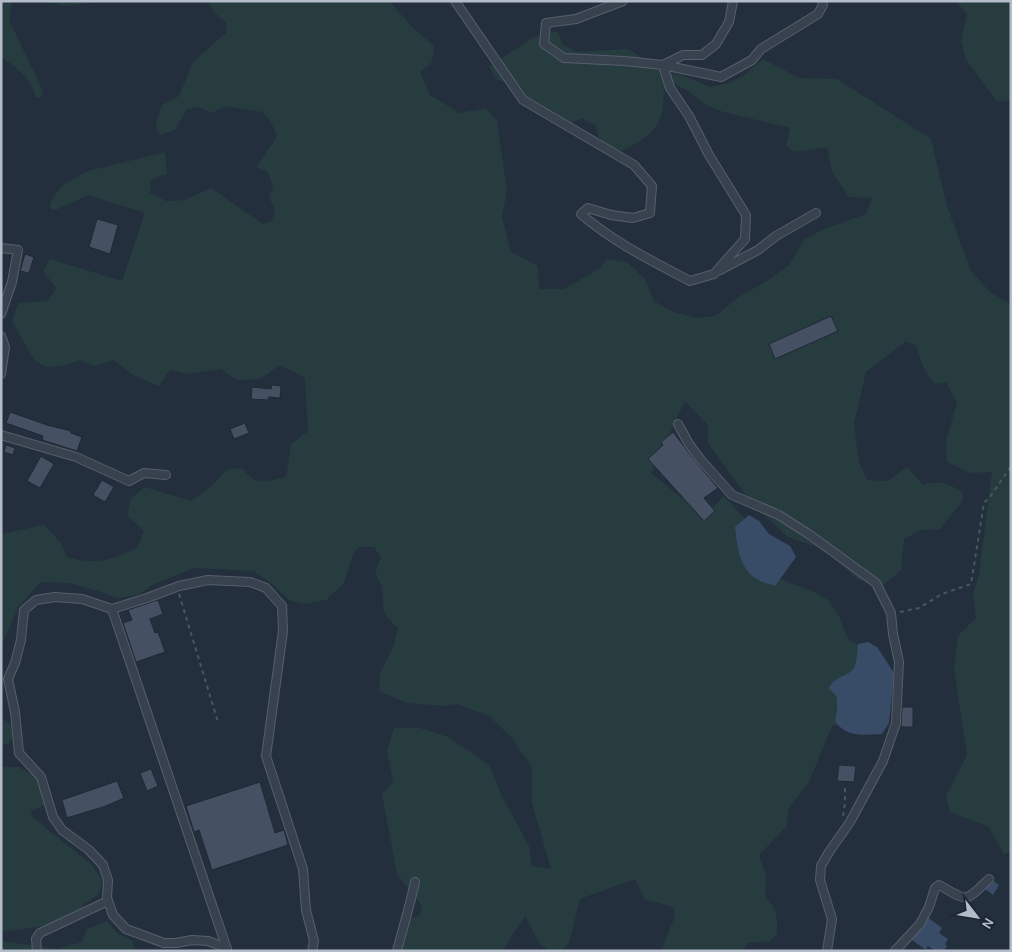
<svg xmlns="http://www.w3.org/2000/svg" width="1012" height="952" viewBox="0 0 1012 952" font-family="Karla,sans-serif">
  <rect width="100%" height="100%" fill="#242f3e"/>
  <g fill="#263c3f">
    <path d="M1 1H12L9 20 43 91 40 98 35 97C34 79 15 67 1 57Z"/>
    <polygon points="45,1 106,1 64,6"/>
    <path d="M207 1H295L299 3 302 1H389L413 28 434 46 432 62 420 72 430 95 460 113 486 108 497 121 507 191 502 216 511 252 538 266 539 289H564L599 269 607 259 627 262 645 279 654 301 674 312 696 318 715 316 742 295 767 281 789 265 804 240 824 229 866 214 872 198 849 197 832 172 827 147 795 152 786 146 790 128 723 112 703 103 687 90 667 81C661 94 665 101 662 113 657 133 639 142 622 151 606 146 599 144 596 126L582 118 569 124 545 112 514 86 496 79 489 66 541 33 558 32 562 44 576 52 628 49 667 72 684 76 710 87 729 83 744 75 763 59 799 78 837 79 931 139 947 206 971 271 991 293 1011 304V850L1004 855 989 827 950 812 946 796 967 755 954 669 958 636 976 618 973 594 979 574 992 472 970 473 947 462 946 440 957 403 946 382 934 384 924 368 916 346 906 341 866 372 854 424 859 462 867 480 888 481 907 467 923 485C942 480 946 483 963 492L962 502 940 529 921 530 904 539 901 570 881 587 857 579 826 550 788 537 769 519 756 509 708 443V425L685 401 651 473 704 516 724 496 746 520 767 574 816 593 829 601 838 614 848 639 867 650 841 724 832 726 809 782 789 808 786 827 759 855 766 877 765 895 775 909 777 920V934L770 941 748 943 743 951H661L675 916 674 907 645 900 635 879 580 899 569 943 561 951H549L539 943 525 916 502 951H401L409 920 420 914 422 906 397 874 382 794 393 782 387 751 394 728H420L448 737 489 765 502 796 529 846 532 866 551 869 532 803V767L512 738 489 716 457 704 444 706 407 703 379 691 380 674 394 645 398 627C377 611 386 610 382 589 382 584 378 579 375 574L381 557 374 547H360L354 552 344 583 326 600 304 604 289 600 271 583 254 571 194 568 152 585 138 595 117 598 101 592 69 583 40 582 19 606 1 646V534L44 525 61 543 67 557C98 566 108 560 137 548L144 531 127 515 131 498 145 487 191 501 214 484 226 470 241 468 254 480 267 481 286 477 291 444 308 431 305 378 280 365 260 379 237 380 221 369 188 374 170 370 159 386 133 375 113 360 95 366 79 360C30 380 34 353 12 322L18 303 48 301 56 288 43 271 50 259 122 281 145 213 88 195 58 209 51 210 50 205 53 198 62 186 88 171 165 152 167 174 151 180 150 193 166 201 185 200 211 188 263 224 272 221 275 210 269 197 273 186 268 172 257 167C262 155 271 148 277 136L270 120 262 112 226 106 211 113 200 107 187 109 175 130 160 135C153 126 158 116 162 105L179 96 193 62 226 33 227 23 216 14Z"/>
    <polygon points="956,1 1011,1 1011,100 997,102 966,59 961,41 967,14"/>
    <polygon points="1,717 11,724 13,737 9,743 1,746"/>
    <polygon points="1,767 19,767 39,779 45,805 31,811 32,817 92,865 102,880 99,894 83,905 68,920 43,926 1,932"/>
    <polygon points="107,921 118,934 132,941 136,951 1,951 1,941 57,949 82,942 87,929"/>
  </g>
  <g fill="#394c67">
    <path d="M749 515 759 521 769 534 790 546 796 557 775 586C770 584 762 583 757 579 739 569 737 545 735 527Z"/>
    <path d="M868 642 877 647 894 673 889 723 882 734C865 735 846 738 835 721L837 711V697L829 688C834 677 847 677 854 668 857 662 857 651 858 644Z"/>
    <polygon points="992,880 999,885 993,895 985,889"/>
    <polygon points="927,917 942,928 939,933 948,939 945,944 947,946 944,951 935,951 928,946 926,950 912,940"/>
  </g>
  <g fill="#455162" stroke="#1f2835">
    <polygon points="97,219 118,225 110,254 89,247"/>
    <polygon points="25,254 34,257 29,273 20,271"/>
    <polygon points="831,316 838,331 775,359 769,344"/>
    <polygon points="272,385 281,386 280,398 269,397 268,400 251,399 252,387 271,389"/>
    <polygon points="10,412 47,425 71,431 71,433 82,437 77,451 42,440 43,436 6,423"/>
    <polygon points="245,423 249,433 234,439 230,429"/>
    <polygon points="673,432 696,462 718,488 704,498 715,511 704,521 648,459 663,445 661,442"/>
    <polygon points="6,445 15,448 13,455 4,452"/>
    <polygon points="41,456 54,464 40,488 27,481"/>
    <polygon points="102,480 114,487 105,502 93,495"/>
    <polygon points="158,600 163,614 150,619 155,633 158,632 165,652 136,662 123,623 132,620 128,610"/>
    <polygon points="902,707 913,707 913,727 901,727"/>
    <polygon points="839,765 856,766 854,782 837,781"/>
    <polygon points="151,769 158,786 147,791 140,773"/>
    <polygon points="117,781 124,798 106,806 67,818 62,800"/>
    <polygon points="260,782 275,833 284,830 288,845 212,870 199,830 194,832 186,806"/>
  </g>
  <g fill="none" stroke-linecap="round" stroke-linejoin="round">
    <g stroke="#565f6c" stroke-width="10">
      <g id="minor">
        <path d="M455 1 523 100 634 165 652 186 650 213 633 218 611 215 588 208 581 214C613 242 652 261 690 281L714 274 745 239 746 215 709 155 689 116 670 88 663 65 624 61 564 58 544 44 546 23 576 19 623 1"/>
        <polyline points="663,65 721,77 752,60 761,49 818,14 823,5 822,1"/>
        <polyline points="663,65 683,55 702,55 716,44 729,22 733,1"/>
        <polyline points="1,248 18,250 12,282 1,314"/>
        <polyline points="720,270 758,250 776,236 816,213"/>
        <polyline points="1,336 5,347 1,374"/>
        <polyline points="678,424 689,444 700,459 732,495 779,515 810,535 876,583 891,613 893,634 899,662 896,723 883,761 850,822 829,852 821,866 820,880 832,919 827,951"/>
        <polyline points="1,435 76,457 129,481 144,473 166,475"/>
        <polyline points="112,609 227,949"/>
        <polyline points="226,948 208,941 192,940 176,943 164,943 126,929 113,915 107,898 108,880 103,865 89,850 62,830 53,817 41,777 19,753 15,712 8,679 15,663 21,640 24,610 36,600 55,597 82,599 112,609 147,598 179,586 208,580 250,582 266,588 282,606 283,631 266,756 303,869 306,910 314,941 312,951"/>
        <polyline points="37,951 36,939 40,933 108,901"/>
        <path d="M397 951C403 928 410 905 415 882"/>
        <path d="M895 951 920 924 929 907 935 888 939 885C969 902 964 903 989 879"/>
      </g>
    </g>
    <g stroke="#44595c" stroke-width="2" stroke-dasharray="4 4" stroke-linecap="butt">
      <polyline points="179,594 218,722"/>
      <polyline points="900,612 919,608 942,594 971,584 984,503 990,497 1011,466"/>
      <polyline points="843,816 845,802 845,786"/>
    </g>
    <use href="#minor" stroke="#38414e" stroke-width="8"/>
  </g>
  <rect width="1012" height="952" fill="none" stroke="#b4bcc9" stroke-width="5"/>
  <g transform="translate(977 917) rotate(121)" stroke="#1d2633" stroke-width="4" paint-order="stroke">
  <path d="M0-4L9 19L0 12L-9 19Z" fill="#b4bcc9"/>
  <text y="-8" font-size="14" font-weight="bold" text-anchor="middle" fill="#b4bcc9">N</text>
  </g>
</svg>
